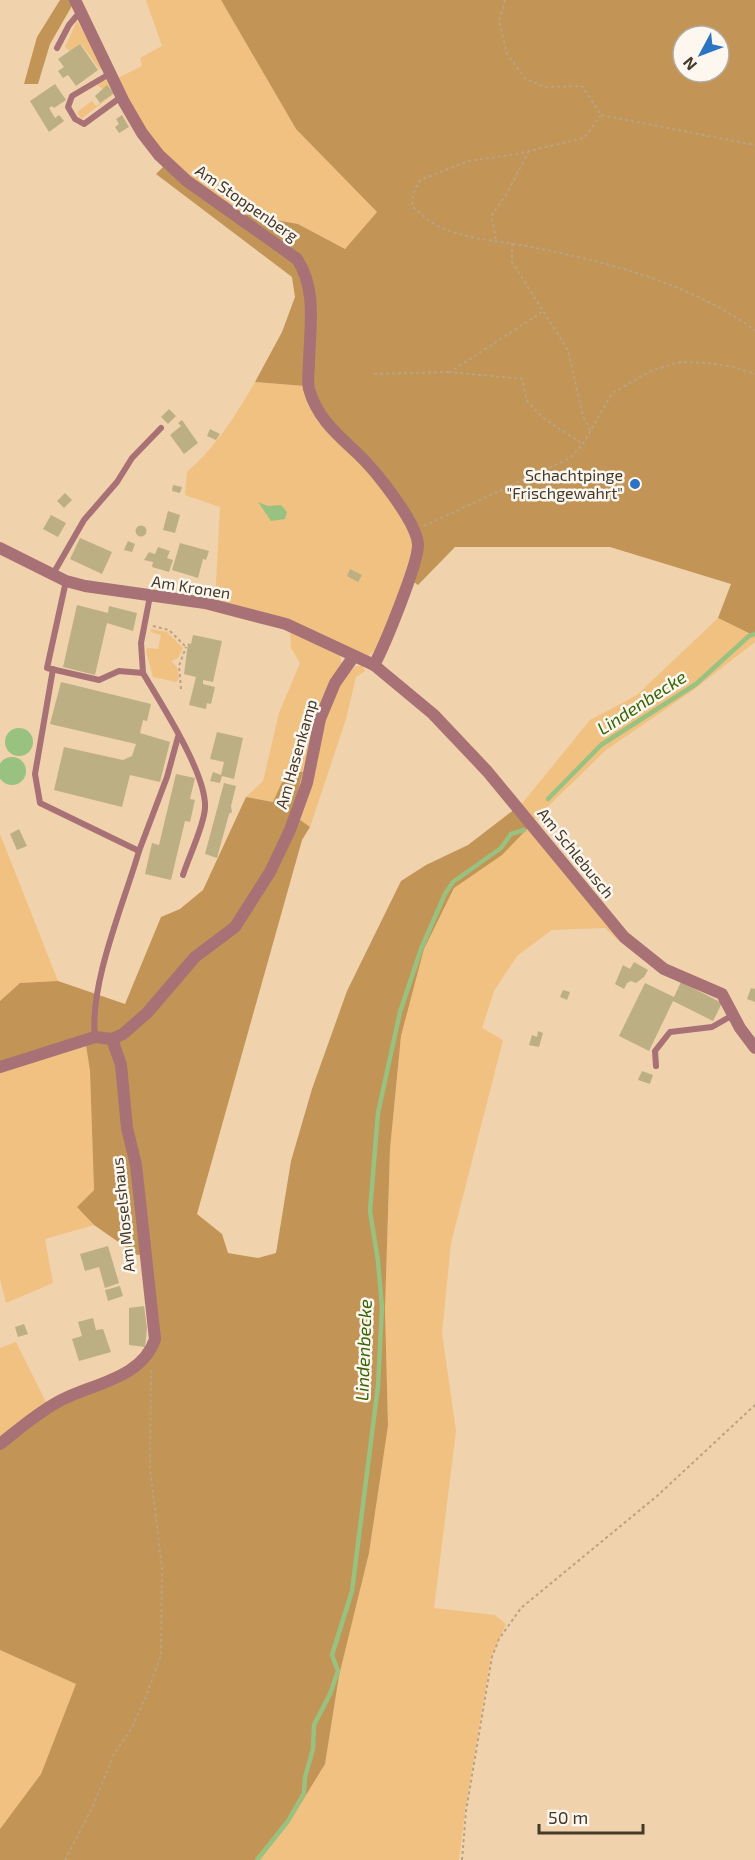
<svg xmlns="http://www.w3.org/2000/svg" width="755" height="1860" viewBox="0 0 755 1860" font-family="'Exo 2',sans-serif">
  <rect width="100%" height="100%" fill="#f0d2ac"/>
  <g fill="#f0c181">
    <polygon points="146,0 221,0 296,129 377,212 345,249 298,224 233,212 177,168 144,132 116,79 142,66 140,58 162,46"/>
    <polygon points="77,21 104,66 100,70 81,44 70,51 65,47"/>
    <polygon points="104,80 108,81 115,93 81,119 77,112 92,101 96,106 113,93 108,86 103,89 98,86 97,83"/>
    <path d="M255 382 305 386 318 422 378 476 414 542 396 604 378 648 367 657 215 602 220 507 185 495 187 472C218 444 234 418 255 382Z"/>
    <polygon points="718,618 755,636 755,642 692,691 606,750 533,821 520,806 590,720 637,695"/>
    <polygon points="151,629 167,632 183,648 178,658 171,661 177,667 179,678 176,682 153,677 146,651 147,648 158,649 161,635 151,632"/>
    <polygon points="290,630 339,652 342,665 311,735 303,772 287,772 273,802 246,797 263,781 279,713 300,663 291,648"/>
    <path d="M356 666H362L365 671 356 677 346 719 310 827 298 818C308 779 323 690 356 666Z"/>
    <polygon points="529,827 620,938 618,940 605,928 552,930 517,956 494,991 482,1028 503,1040 451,1243 442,1333 456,1431 434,1608 495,1615 506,1624 491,1657 465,1811 459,1860 256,1860 292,1818 325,1764 339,1676 369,1553 388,1426 385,1309 390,1149 401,1036 424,949 454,888"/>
    <polygon points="0,834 58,981 20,983 0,1001"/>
    <polygon points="86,1045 90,1071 94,1190 77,1207 94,1225 45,1239 53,1283 6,1303 0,1279 0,1070"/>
    <polygon points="16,1342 48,1406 0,1441 0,1348"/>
    <polygon points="0,1650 76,1684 41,1774 0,1829"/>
  </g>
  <g fill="#c29455" fill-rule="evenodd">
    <polygon points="60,0 71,0 73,4 50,44 38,84 24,84 37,37"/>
    <path d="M221 0H755V636L718 618 731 584 610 547H455L418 585 411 580 420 537 324 417 311 386 303 261 233 212 298 224 345 249 377 212 296 129ZM683 36H719V72H683Z"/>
    <polygon points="164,166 297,262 308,287 305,386 255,382 282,332 295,297 292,277 156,174"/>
    <polygon points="287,771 303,772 292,814 310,827 302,840 197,1214 222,1234 228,1253 258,1258 276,1253 291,1161 312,1089 347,991 401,881 426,865 468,845 515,809 529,827 502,855 454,888 424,949 401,1036 390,1149 385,1309 388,1426 369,1553 339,1676 325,1764 292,1818 256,1860 0,1860 0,1829 41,1774 76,1684 0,1650 0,1441 150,1355 146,1254 137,1255 94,1225 77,1207 94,1190 90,1071 86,1045 0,1065 0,1001 20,983 58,981 125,1004 161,917 180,909 203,890 246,797 273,802"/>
  </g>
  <g fill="#99c180">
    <polygon points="258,502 268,506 281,505 287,512 285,519 271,521"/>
    <circle cx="19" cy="742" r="14"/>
    <circle cx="12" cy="771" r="14"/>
  </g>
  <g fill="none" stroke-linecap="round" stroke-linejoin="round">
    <g stroke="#99c180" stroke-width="4.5">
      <polyline points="548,799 601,745 696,684 749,636 755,634"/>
      <polyline points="257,1860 288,1821 304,1793 305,1777 313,1749 314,1725 330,1694 338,1671 332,1655 352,1591 378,1386 382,1307 378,1261 370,1211 378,1113 400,1012 421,949 445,894 453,882 501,848 511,834 524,830"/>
    </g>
  </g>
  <g fill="#bcaf84">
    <polygon points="80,44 98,70 76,86 68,75 63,78 58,71 64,67 58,59"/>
    <polygon points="55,84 66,100 54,108 52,106 49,108 55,118 59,115 64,121 49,132 30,101"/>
    <polygon points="107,85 114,93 100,103 95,96"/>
    <polygon points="122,115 129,127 119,133 115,127 119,124 116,119"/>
    <polygon points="169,409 176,416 168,424 161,417"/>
    <polygon points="182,420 198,443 184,454 170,435 181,426 178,423"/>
    <polygon points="210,429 220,434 216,440 207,436"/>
    <polygon points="173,485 182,487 180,493 172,491"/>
    <polygon points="65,493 72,500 64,508 57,501"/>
    <polygon points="168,511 180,515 175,533 163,530"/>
    <polygon points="51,515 66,523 58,537 43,529"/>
    <circle cx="141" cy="531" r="5.5"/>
    <polygon points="80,538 112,552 102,574 70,559"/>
    <polygon points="128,541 135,544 132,552 124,550"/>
    <polygon points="180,543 209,551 206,560 203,559 198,578 172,570"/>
    <polygon points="158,547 170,551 167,558 173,560 169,572 152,567 153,562 144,560 149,552 155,554"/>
    <polygon points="350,569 362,575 358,582 347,576"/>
    <polygon points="77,605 108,613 109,606 137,613 133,631 107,623 95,675 63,667"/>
    <polygon points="193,635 222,641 213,682 203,680 203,684 215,687 211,704 207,703 206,709 189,705 196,677 184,674 188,643 191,644"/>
    <polygon points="61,682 151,704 147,721 143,720 140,733 170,742 160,782 130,775 122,807 54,790 64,747 123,760 132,756 136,744 50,724"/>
    <polygon points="217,732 243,738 234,779 222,776 220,783 210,781 213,772 221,775 224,762 210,759"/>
    <polygon points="176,774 195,778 190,799 195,800 190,822 185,821 171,880 145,874 152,843 159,845"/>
    <polygon points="224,783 236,786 231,806 232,812 229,814 217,858 205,854"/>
    <polygon points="19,829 27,846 17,850 10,834"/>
    <polygon points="634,962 648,970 644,977 636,983 631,981 627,983 624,989 615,984 623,965 630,969"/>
    <polygon points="681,982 722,1003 713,1021 673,1001 649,1051 619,1036 645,983 674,997"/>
    <polygon points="751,988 755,989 755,1002 747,999"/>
    <polygon points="563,990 570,992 567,1000 560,997"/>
    <polygon points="538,1031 543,1033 539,1047 529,1045 532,1035 537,1037"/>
    <polygon points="642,1071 653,1075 650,1084 638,1080"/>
    <polygon points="108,1246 119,1283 105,1288 99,1267 85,1271 80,1254"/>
    <polygon points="120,1286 123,1296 108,1301 105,1290"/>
    <polygon points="144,1306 147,1328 145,1347 129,1345 129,1308"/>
    <polygon points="93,1318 96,1330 103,1329 111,1352 79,1361 72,1339 82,1336 78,1322"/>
    <polygon points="24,1324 28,1334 18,1337 15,1327"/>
  </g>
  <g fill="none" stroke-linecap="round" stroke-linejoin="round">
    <g stroke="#baa283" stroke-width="2" stroke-dasharray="3 3" stroke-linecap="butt">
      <polyline points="505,0 499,20 507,54 525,78 544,87 582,86 601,115 755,145"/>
      <path d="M601 115 584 138 517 154 469 161 420 180 413 194 412 206C419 212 426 219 434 224 465 241 507 241 541 249 616 264 692 285 755 330"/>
      <polyline points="496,239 491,216 506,195 529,151"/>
      <polyline points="512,243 512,262 568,350 583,416 590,430"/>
      <polyline points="542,312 450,372 522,379 527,401 543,418 583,444"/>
      <polyline points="374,374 450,372"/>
      <polyline points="424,526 570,458 583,444 612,393 653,370 681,362 707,363 735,367 755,374"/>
      <polyline points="153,626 169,630 187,648"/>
      <polyline points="181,689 179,666 186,647"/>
      <polyline points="65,1860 93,1806 114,1754 130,1731 145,1699 161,1655 162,1569 150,1468 151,1370"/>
      <polyline points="462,1860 466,1811 492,1657 499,1639 521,1608 657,1496 755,1405"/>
    </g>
    <g stroke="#a87175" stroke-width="6">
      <polyline points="57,48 69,25 80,12"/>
      <polyline points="111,73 72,96 68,107 75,119 84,124 121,97"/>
      <polyline points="53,574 84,520 117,482 132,458 161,428"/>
      <polyline points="66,581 47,668 99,680 119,671 143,673 141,643 150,596"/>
      <polyline points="53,669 35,774 40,803 139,851 167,777 178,737"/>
      <path d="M143 673C161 704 207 774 205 808 204 826 189 856 183 875"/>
      <path d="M95 1037C89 984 124 903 139 851"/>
      <polyline points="656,1066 655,1051 670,1032 712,1027 733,1015"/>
    </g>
    <g stroke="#a87175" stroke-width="12">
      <path d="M75 0 124 102 142 133 159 155 187 181 297 259C317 289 310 327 309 362 309 370 307 381 309 389 317 418 337 434 358 454 375 470 416 521 418 544 419 562 384 647 374 665"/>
      <polyline points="0,548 66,581 85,586 205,603 286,624 374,665 433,714 487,771 624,937 664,969 722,994 740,1028 755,1048"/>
      <polyline points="0,1067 95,1037 112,1039 123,1034 147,1013 195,957 235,927 270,872 290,830 307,783 320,719 335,683 354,656"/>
      <path d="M0 1444C18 1430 36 1414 56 1403 88 1384 142 1380 155 1339L136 1165 127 1128 121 1065 112 1039"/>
    </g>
  </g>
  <circle fill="#2b74c4" stroke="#fdf7f0" stroke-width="2" cx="635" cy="484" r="6"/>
  <g text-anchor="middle" stroke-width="5" stroke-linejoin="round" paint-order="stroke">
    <g font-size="16" fill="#453929" stroke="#fdf7f0">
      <text transform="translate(247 203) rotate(35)" y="6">Am Stoppenberg</text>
      <text transform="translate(191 587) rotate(9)" y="6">Am Kronen</text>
      <text transform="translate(296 754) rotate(-74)" y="6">Am Hasenkamp</text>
      <text transform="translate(576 853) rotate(51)" y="6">Am Schlebusch</text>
      <text transform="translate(123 1215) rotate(-96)" y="6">Am Moselshaus</text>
    </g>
    <g font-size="16" fill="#453929" stroke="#fdf7f0" text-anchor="end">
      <text x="623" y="481">Schachtpinge<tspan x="623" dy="18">"Frischgewahrt"</tspan></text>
    </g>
    <g font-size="18" font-style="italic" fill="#376606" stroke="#fdf7f0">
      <text transform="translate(642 703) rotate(-33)" y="6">Lindenbecke</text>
      <text transform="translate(364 1350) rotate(-88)" y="6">Lindenbecke</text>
    </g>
  </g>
  <g transform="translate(701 54) rotate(229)"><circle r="28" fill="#fdf7f0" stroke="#b3aba0" stroke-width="1.5"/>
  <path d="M0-4.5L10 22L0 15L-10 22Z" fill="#2b74c4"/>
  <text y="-9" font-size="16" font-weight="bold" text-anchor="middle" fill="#453929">N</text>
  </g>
  <path d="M539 1824v9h104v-9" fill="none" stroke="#453929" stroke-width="3"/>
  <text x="548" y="1824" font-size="18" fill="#453929" stroke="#fdf7f0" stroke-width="4.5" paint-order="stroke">50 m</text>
</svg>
